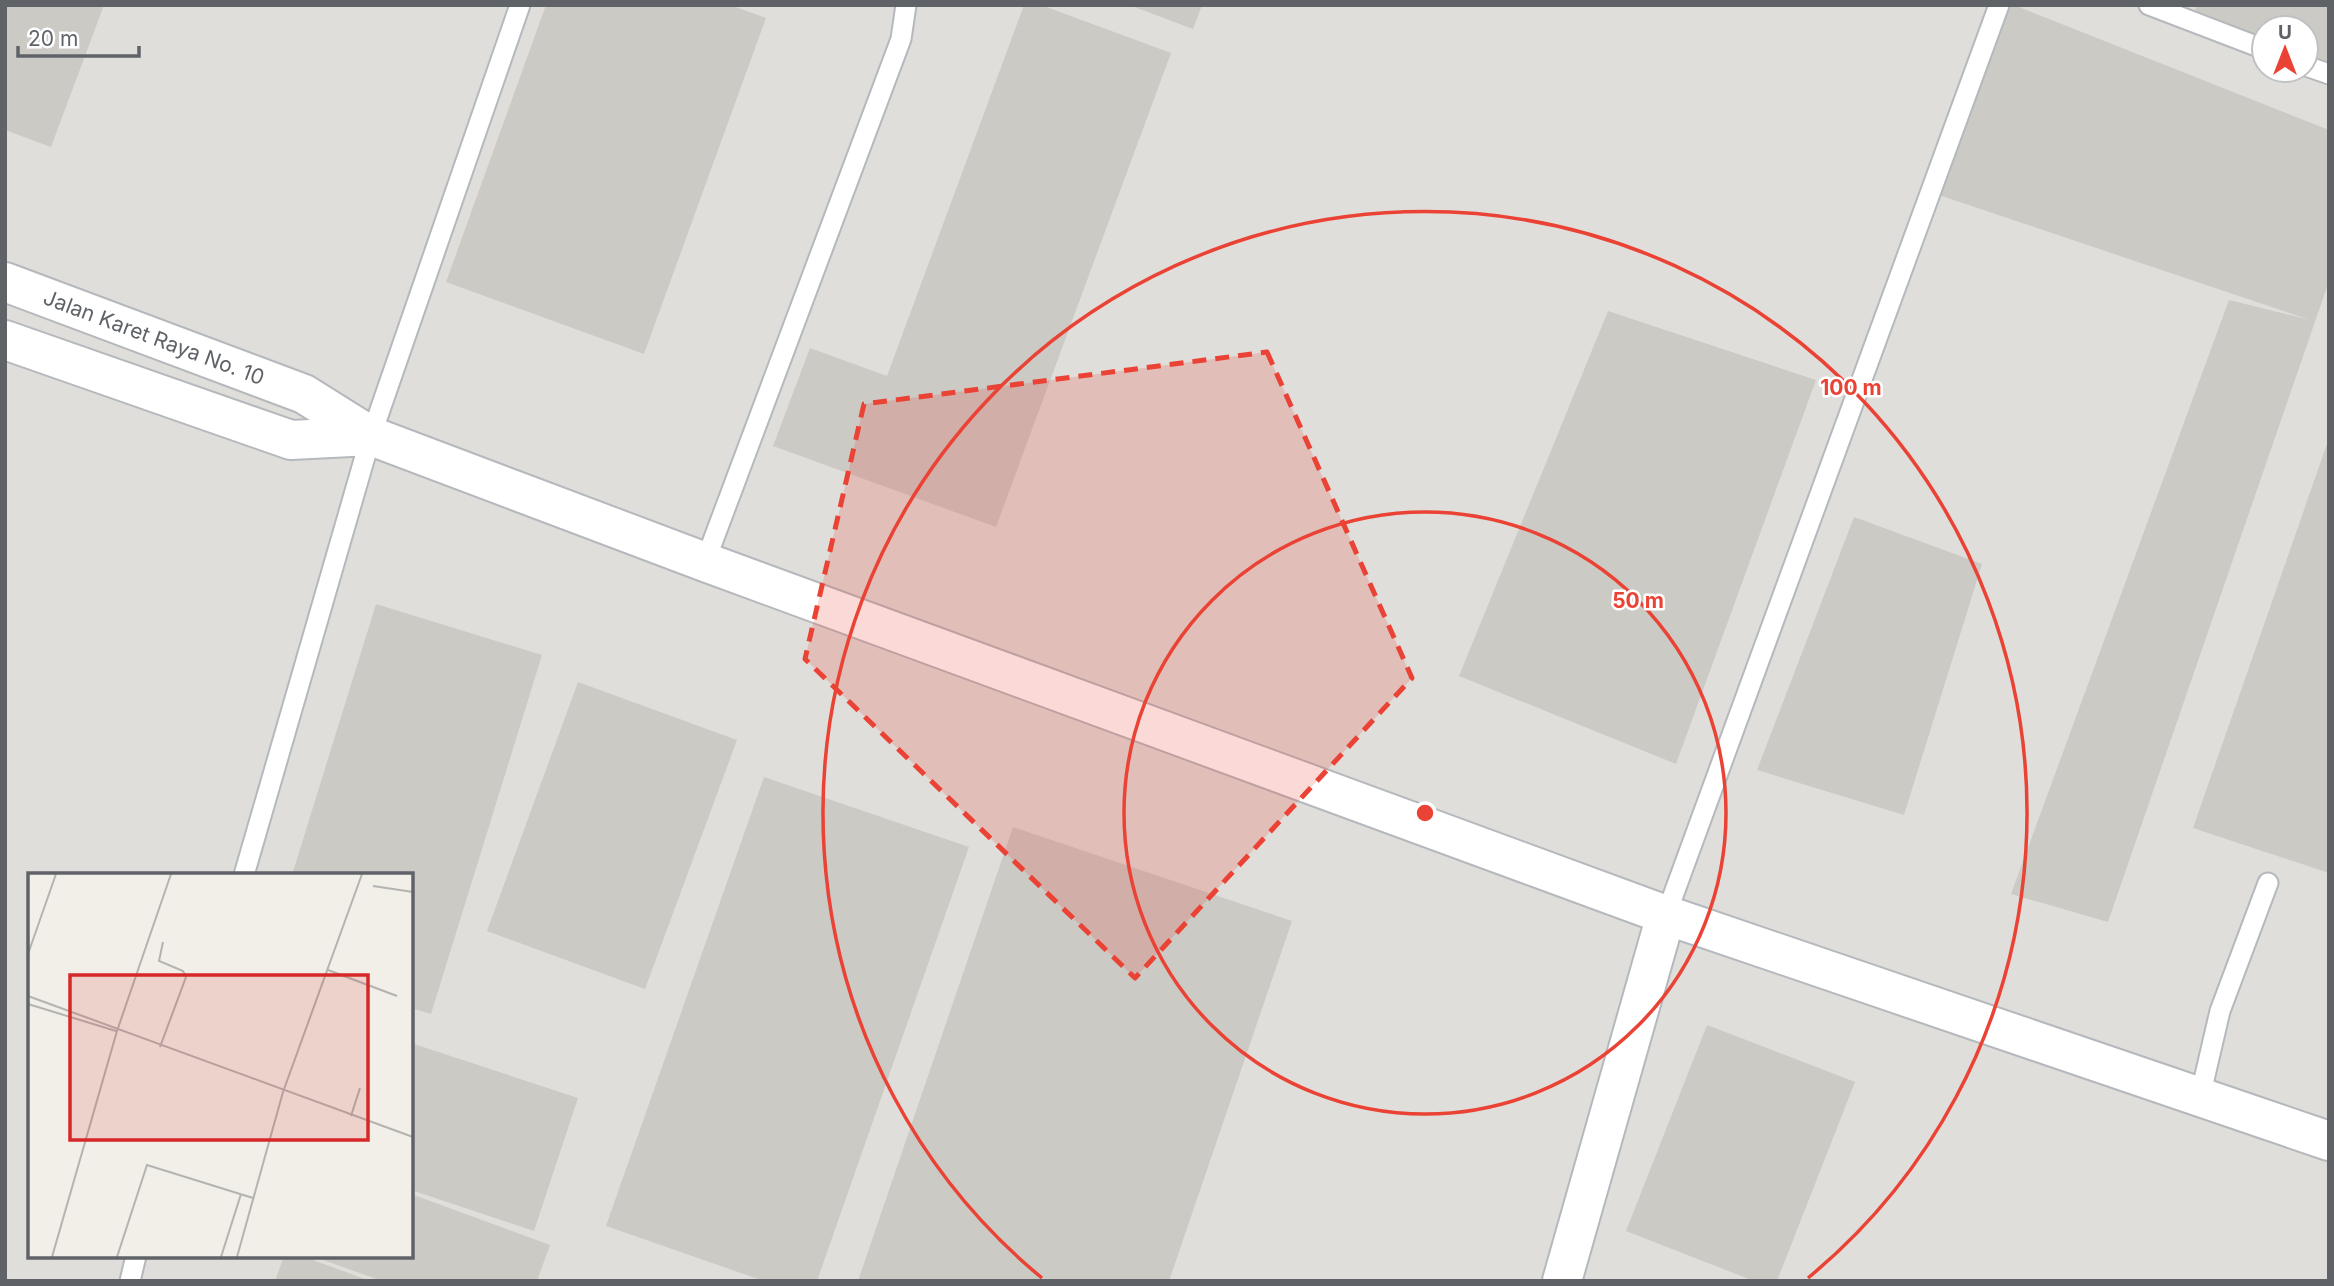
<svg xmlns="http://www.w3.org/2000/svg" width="2334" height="1286" viewBox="0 0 2334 1286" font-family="Inter,sans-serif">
  <rect width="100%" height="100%" fill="#f1efe8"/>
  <path fill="#e0deda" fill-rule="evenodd" d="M5 5H2329V1281H5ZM2264 28H2306V70H2264ZM30 875H411V1256H30Z"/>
  <g fill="#cccac5">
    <polygon points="5,5 104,5 51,147 5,130"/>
    <polygon points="546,5 730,5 766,18 644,354 446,282"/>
    <polygon points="1024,5 1041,5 1171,53 996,527 773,446 810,348 887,376"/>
    <polygon points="1129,5 1202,5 1193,29"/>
    <polygon points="2004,5 2014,5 2329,130 2329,281 2108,922 2011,894 2229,300 2310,320 1936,194"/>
    <polygon points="2197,5 2329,5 2329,63 2306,55 2306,28 2264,28 2264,40 2194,15"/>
    <polygon points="1608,311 1816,380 1676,764 1459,676"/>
    <polygon points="2328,441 2329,441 2329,873 2193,828"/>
    <polygon points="1854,517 1982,564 1904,815 1757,770"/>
    <polygon points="376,604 542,655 431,1014 411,1008 411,875 292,875"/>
    <polygon points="578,682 737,740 645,989 487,931"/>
    <polygon points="764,777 969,847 817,1281 764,1281 606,1226"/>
    <polygon points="1013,827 1292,921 1169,1281 858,1281"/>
    <polygon points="1707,1025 1855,1082 1777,1281 1754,1281 1626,1231"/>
    <polygon points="411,1043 578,1098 534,1231 411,1190"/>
    <polygon points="411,1194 550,1245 537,1281 382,1281 315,1257 411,1256"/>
    <polygon points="284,1256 302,1256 370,1281 275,1281"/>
  </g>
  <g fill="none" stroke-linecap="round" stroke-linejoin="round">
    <g stroke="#b5b8bc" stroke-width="23">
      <g id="lane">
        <polyline points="2149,5 2264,49"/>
        <polyline points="2306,66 2329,74"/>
        <polyline points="705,562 901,39 906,5"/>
        <polyline points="244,875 371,436 520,5"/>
        <polyline points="1666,915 1999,5"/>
        <polyline points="2200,1097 2220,1011 2268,883"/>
        <polyline points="130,1281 136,1256"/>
      </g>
    </g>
    <g stroke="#b5b8bc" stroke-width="42">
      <g id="street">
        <path id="s1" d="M5 282 304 394 371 436 705 562 1666 915 2329 1141"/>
        <polyline points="5,340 291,440 371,436"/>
        <polyline points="1562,1281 1666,915"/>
      </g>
    </g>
    <use href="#lane" stroke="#fff" stroke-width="19"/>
    <use href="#street" stroke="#fff" stroke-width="38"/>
  </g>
  <path fill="#ea4335" fill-opacity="0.2" stroke="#ea4335" stroke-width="5" stroke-dasharray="14 9" stroke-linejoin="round" d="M1267 352 1412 678 1135 978 805 659 864 404Z"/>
  <g fill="none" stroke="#ea4335" stroke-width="3.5">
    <circle cx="1425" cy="813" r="301"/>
    <path d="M1042 1278A602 602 0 1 1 1808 1278"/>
  </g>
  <g text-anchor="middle" stroke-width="5" stroke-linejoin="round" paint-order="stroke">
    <g font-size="21" fill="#5f6368" stroke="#fff">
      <text dy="7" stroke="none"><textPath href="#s1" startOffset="159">Jalan Karet Raya No. 10</textPath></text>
    </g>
  </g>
  <g transform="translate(28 873)">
    <rect width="385" height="385" fill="#f1efe8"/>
    <path fill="none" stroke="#b3b3b1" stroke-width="2" d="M345 13 385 19M0 81 28 1M300 97 369 123M0 123 385 264M0 131 88 158M132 174 158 104 155 98 131 88 135 69M323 243 332 215M24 384 89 158 143 1M89 384 119 292 225 325M193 384 213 321M209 384 255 219 334 1"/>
    <path fill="#d62828" fill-opacity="0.15" stroke="#d62828" stroke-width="3.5" d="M42 102H340V267H42Z"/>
    <rect width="385" height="385" fill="none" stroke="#5f6368" stroke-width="3.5"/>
  </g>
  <circle cx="1425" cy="813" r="10" fill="#ea4335" stroke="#fff" stroke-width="3.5"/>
  <g font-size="21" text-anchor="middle" font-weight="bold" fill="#ea4335" stroke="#fff" stroke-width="5" stroke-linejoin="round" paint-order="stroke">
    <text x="1851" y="395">100 m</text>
    <text x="1638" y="608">50 m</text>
  </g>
  <rect width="2334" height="1286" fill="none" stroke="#5f6368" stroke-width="14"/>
  <g transform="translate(2285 49)"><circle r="33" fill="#ffffff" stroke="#bfc1c3" stroke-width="2"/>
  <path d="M0-5L12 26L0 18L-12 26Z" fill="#ea4335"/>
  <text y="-10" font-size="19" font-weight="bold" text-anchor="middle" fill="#5f6368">U</text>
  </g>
  <path d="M18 46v10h121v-10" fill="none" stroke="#5f6368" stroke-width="3.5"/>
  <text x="28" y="46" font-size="21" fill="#5f6368" stroke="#ffffff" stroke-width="5" paint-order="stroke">20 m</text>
</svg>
